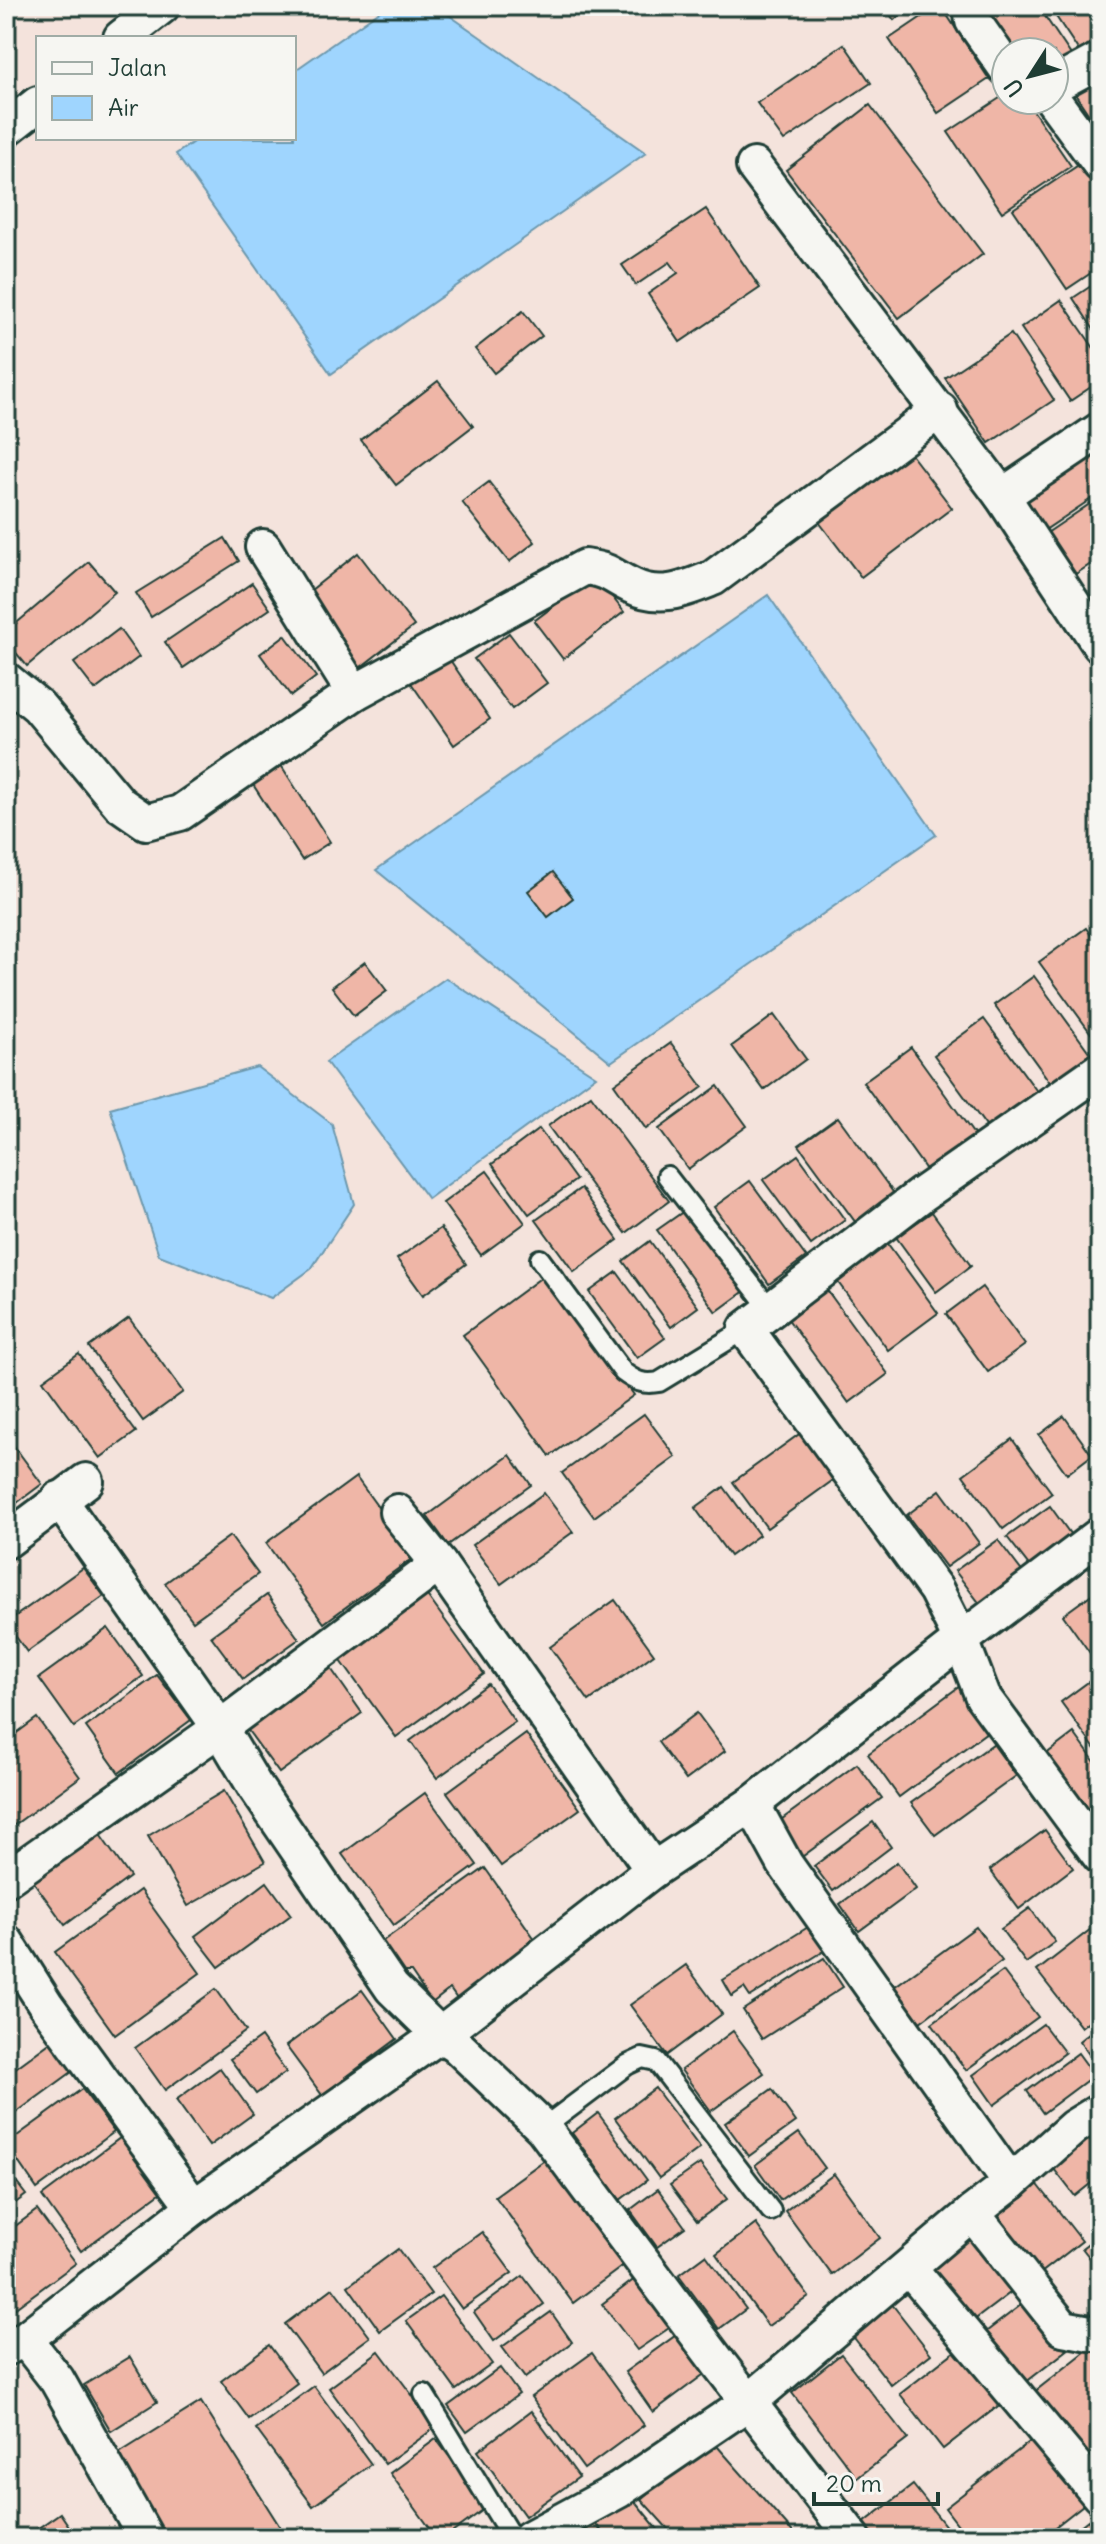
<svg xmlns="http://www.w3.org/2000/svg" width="1106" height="2544" viewBox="0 0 1106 2544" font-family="Delius,sans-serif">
  <rect width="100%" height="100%" fill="#f4e3dc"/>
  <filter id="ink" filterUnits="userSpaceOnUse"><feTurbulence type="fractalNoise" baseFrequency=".0125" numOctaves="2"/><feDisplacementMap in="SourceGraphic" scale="16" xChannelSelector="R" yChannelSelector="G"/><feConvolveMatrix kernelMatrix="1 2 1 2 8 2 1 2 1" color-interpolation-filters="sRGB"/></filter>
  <g filter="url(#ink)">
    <g fill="#9fd5fe" stroke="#6c98ad" stroke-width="2">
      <polygon points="387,6 436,6 646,153 331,374 176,154 199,138 294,138 294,71"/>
      <polygon points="768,595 936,835 611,1062 376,870"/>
      <polygon points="446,978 596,1076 428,1199 326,1062"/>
      <polygon points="257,1067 332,1124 354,1204 311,1269 271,1298 159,1255 110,1108"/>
    </g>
    <g fill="#efb6a7" stroke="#1f3d34" stroke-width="2">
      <polygon points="884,6 912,6 894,20"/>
      <polygon points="938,6 941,6 989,79 938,113 889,39"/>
      <polygon points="981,6 1038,6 1073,58 1054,71 1054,52 1011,52"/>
      <polygon points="1049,6 1098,6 1100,36 1079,51"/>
      <polygon points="844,44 871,83 784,141 757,103"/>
      <polygon points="1100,64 1100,131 1069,85"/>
      <polygon points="1006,94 1006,100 1026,100 1071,166 1002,212 948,132"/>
      <polygon points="870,105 983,254 899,318 786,170"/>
      <polygon points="1086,160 1100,182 1100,267 1067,289 1013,209"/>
      <polygon points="706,209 760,288 680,342 648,294 678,273 670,262 636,285 622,265"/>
      <polygon points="1100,280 1100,339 1073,298"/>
      <polygon points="1061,300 1100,357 1100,381 1070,401 1021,328"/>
      <polygon points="523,311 542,336 494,373 475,349"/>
      <polygon points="1011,334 1054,400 989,443 945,378"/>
      <polygon points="438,381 473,426 396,485 361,440"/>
      <polygon points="1094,444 1100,453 1100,493 1042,532 1017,495"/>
      <polygon points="910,453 952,508 861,577 819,522"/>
      <polygon points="489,482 535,542 509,562 462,502"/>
      <polygon points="1100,497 1100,558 1071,577 1044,535"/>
      <polygon points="225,538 239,561 151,617 136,593"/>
      <polygon points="358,553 414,626 357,670 301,598"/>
      <polygon points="89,562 115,592 27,666 6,641 6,632"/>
      <polygon points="595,575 624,612 563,659 534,621"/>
      <polygon points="252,583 270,609 183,668 165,642"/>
      <polygon points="119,629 139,657 95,690 74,663"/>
      <polygon points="509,633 547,683 512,709 474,659"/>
      <polygon points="285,635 316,677 291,696 260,654"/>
      <polygon points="446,654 490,719 454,745 409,680"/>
      <polygon points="279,762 330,842 302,860 250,780"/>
      <polygon points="553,872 573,898 548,917 528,891"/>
      <polygon points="1086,928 1100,948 1098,1043 1039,962"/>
      <polygon points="365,962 387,991 354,1016 332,987"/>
      <polygon points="1034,976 1092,1056 1052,1085 994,1005"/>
      <polygon points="774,1015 806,1059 764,1090 732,1046"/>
      <polygon points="984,1019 1044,1101 994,1137 934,1055"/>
      <polygon points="671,1043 703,1087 646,1129 614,1084"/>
      <polygon points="911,1047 975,1136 927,1171 863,1082"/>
      <polygon points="718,1086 747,1126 688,1169 659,1129"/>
      <polygon points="591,1095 669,1201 626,1233 548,1126"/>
      <polygon points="838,1117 898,1199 859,1227 799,1145"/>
      <polygon points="539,1129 576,1180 529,1214 492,1164"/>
      <polygon points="798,1155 845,1220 811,1245 763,1180"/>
      <polygon points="487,1171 525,1223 481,1255 443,1203"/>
      <polygon points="750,1181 806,1257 769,1284 714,1207"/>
      <polygon points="581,1188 618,1240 574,1272 536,1220"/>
      <polygon points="687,1209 746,1290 716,1312 657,1230"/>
      <polygon points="932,1212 971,1266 936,1292 896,1237"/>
      <polygon points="441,1228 466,1264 423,1295 397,1259"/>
      <polygon points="650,1241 698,1307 671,1327 623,1261"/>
      <polygon points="888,1244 938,1313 888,1350 837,1281"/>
      <polygon points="617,1272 665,1338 637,1358 589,1292"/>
      <polygon points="546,1274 634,1395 550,1456 463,1335"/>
      <polygon points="824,1286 888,1374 849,1403 785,1315"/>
      <polygon points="982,1287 1025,1345 988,1372 946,1314"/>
      <polygon points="129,1318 183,1392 143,1421 89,1347"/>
      <polygon points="79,1354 136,1432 100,1458 43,1380"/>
      <polygon points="644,1414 676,1457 594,1517 562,1473"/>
      <polygon points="1064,1416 1092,1455 1067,1474 1039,1435"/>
      <polygon points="809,1427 843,1473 767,1528 733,1482"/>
      <polygon points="6,1435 42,1484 6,1511"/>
      <polygon points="1012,1439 1052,1493 1003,1529 963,1475"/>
      <polygon points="510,1455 531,1485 448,1545 427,1516"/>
      <polygon points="356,1477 414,1557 324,1623 266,1543"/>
      <polygon points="724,1487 759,1535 730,1556 695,1508"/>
      <polygon points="940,1490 979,1543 946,1567 907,1515"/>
      <polygon points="544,1493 573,1532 501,1584 472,1545"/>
      <polygon points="1050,1506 1076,1542 1035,1573 1007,1537"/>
      <polygon points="230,1536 258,1574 193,1621 165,1583"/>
      <polygon points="998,1540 1030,1582 987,1613 955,1571"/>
      <polygon points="83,1568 104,1596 27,1652 6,1623"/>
      <polygon points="1096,1591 1100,1597 1100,1661 1097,1663 1063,1615"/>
      <polygon points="426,1594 484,1674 396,1737 339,1658"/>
      <polygon points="267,1595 299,1639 243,1679 211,1636"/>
      <polygon points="615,1600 654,1654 589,1701 550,1647"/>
      <polygon points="108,1628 143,1676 74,1727 39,1678"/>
      <polygon points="325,1660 362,1713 279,1773 241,1721"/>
      <polygon points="157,1675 191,1720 119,1773 86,1727"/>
      <polygon points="1095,1677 1100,1684 1100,1756 1061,1702"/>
      <polygon points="488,1684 515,1722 437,1778 410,1741"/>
      <polygon points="960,1686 991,1729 899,1797 868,1754"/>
      <polygon points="697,1713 725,1751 686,1780 658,1742"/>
      <polygon points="37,1718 80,1777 6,1831 6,1741"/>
      <polygon points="1074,1733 1100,1769 1100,1838 1041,1758"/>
      <polygon points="526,1734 580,1809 501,1866 447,1792"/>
      <polygon points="993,1744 1016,1776 935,1835 911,1803"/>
      <polygon points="857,1764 882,1798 799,1859 774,1825"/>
      <polygon points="224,1791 265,1862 188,1906 148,1836"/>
      <polygon points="425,1793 477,1865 394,1925 342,1854"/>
      <polygon points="873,1822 891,1847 833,1891 814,1866"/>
      <polygon points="96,1829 130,1877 65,1925 30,1877"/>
      <polygon points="1045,1830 1073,1868 1019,1909 990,1870"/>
      <polygon points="897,1862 916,1889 859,1931 840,1904"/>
      <polygon points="485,1868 542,1949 462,2006 450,1989 432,2003 411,1972 401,1972 380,1943"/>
      <polygon points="267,1882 291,1915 219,1967 195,1936"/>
      <polygon points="140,1890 200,1973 115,2035 55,1952"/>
      <polygon points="1030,1908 1055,1942 1026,1963 1001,1929"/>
      <polygon points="1100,1922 1100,2012 1081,2027 1037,1971"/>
      <polygon points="813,1924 829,1948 750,1997 744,1988 732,1996 723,1980"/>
      <polygon points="976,1927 1002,1961 920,2022 894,1987"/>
      <polygon points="824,1958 843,1987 762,2039 743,2010"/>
      <polygon points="686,1965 722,2014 667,2055 630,2005"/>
      <polygon points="1003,1971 1038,2017 966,2070 932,2023"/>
      <polygon points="216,1989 246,2031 165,2090 135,2048"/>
      <polygon points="362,1990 397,2039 322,2095 286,2046"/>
      <polygon points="1043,2024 1065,2053 994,2105 973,2075"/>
      <polygon points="1100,2024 1100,2069 1079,2041"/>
      <polygon points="733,2031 764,2073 711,2111 681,2070"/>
      <polygon points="261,2037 286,2072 256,2094 230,2059"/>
      <polygon points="55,2039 76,2069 6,2120 6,2075"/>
      <polygon points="1078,2053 1094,2075 1043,2113 1027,2091"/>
      <polygon points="220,2068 253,2114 209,2146 176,2100"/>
      <polygon points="655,2088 700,2148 659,2178 615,2118"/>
      <polygon points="82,2089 114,2132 37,2189 6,2144"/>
      <polygon points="772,2089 796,2122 749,2156 725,2123"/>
      <polygon points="598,2113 647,2180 620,2200 572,2133"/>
      <polygon points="1100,2118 1100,2176 1075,2196 1047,2160"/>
      <polygon points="799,2133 825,2168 780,2200 755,2165"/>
      <polygon points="124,2135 164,2190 81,2251 42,2196"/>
      <polygon points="546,2159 624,2265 573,2303 495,2196"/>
      <polygon points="700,2164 727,2199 697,2221 670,2185"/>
      <polygon points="6,2169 26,2195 6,2210"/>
      <polygon points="834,2174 880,2238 832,2275 785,2211"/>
      <polygon points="1032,2177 1082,2241 1032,2280 982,2216"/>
      <polygon points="658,2189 685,2227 657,2247 630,2210"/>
      <polygon points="37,2210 76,2263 6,2315 6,2233"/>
      <polygon points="756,2224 809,2297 768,2326 716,2254"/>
      <polygon points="971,2224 1019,2286 965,2327 917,2266"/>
      <polygon points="482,2232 512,2273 462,2309 432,2268"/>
      <polygon points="1100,2234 1100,2271 1082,2248"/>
      <polygon points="398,2249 431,2294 380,2331 348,2286"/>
      <polygon points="706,2255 746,2309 719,2329 679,2275"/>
      <polygon points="523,2276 544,2304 494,2341 474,2312"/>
      <polygon points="636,2278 672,2326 637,2350 602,2304"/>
      <polygon points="333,2288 370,2337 321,2373 285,2324"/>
      <polygon points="884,2294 931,2354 891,2385 844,2325"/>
      <polygon points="1035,2294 1075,2344 1021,2386 982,2335"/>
      <polygon points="441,2296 492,2364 456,2390 406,2321"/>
      <polygon points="551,2312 572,2342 525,2378 502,2347"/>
      <polygon points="679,2333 707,2372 653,2412 625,2372"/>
      <polygon points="1100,2340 1100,2478 1033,2393"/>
      <polygon points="269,2345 297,2383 249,2419 221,2381"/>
      <polygon points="959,2348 1002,2403 943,2449 900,2394"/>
      <polygon points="379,2351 436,2427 385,2464 329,2388"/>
      <polygon points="592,2353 644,2425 584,2469 531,2397"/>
      <polygon points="841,2354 908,2439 857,2478 792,2393"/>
      <polygon points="130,2357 157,2402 111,2431 84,2385"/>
      <polygon points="500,2368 519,2394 467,2432 448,2406"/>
      <polygon points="314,2386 371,2464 313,2506 256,2429"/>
      <polygon points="201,2402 287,2538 165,2538 113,2457"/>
      <polygon points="531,2411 579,2477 525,2516 478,2451"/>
      <polygon points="1037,2436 1088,2501 1041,2538 968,2538 945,2508"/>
      <polygon points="710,2438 798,2538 676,2538 641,2499"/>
      <polygon points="436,2439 487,2507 445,2538 437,2538 390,2473"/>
      <polygon points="913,2485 955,2538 876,2538 864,2523"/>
      <polygon points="625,2489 665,2538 607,2538 590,2517"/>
      <polygon points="60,2513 77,2538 24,2538"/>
      <polygon points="590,2517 606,2538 566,2538"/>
      <polygon points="1088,2520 1100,2538 1065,2538"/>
    </g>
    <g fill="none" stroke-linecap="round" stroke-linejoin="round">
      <g stroke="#1f3d34" stroke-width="24">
        <g id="lane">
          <polyline points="667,1176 771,1310"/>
          <path d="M540 1259 623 1372C635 1381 643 1385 659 1382L746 1329"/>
          <polyline points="543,2128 627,2065 642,2058 656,2061 771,2211"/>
          <polyline points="424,2394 512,2538"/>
        </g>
      </g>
      <g stroke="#1f3d34" stroke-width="40">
        <g id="street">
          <polyline points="971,6 973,21 1006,68"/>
          <polyline points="121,38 162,6"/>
          <polyline points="1054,85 1100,60"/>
          <polyline points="1053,100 1100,164"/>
          <polyline points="6,129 38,104"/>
          <polyline points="754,166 1002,496 1100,645"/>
          <polyline points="1002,496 1100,430"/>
          <polyline points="263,547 354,693"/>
          <path d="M6 680 38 706 120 804 146 822 180 813 354 693 585 567C613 571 610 576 632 586 661 600 685 589 713 578L940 410"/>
          <polyline points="1100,1070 921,1195 746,1329 936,1590 961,1640 983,1697 1100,1856"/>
          <polyline points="59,1499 220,1728 254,1785 392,1988 440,2035 455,2044 543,2128 720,2365 853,2538"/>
          <polyline points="397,1512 439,1564 653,1870 752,1804 961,1640 1100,1535"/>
          <polyline points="6,1541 86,1481"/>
          <polyline points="752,1804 785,1864 1011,2183"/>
          <polyline points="6,1879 220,1728 439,1564"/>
          <polyline points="6,1942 46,2005 194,2207"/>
          <polyline points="972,2213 1063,2328 1090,2333 1100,2333"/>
          <polyline points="909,2268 1100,2496"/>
          <polyline points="25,2339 57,2380 146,2538"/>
          <polyline points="6,2348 25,2339 194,2207 440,2035 653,1870"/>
          <polyline points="530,2538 619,2490 750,2401 972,2213 1011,2183 1074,2127 1100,2111"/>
        </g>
      </g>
      <use href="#lane" stroke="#f6f6f2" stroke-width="18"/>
      <use href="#street" stroke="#f6f6f2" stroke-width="34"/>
    </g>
  </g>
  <rect width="1106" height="2544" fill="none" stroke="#f6f6f2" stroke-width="32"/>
  <rect x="16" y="16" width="1074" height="2512" fill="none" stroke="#1f3d34" stroke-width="3" filter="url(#ink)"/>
  <rect x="36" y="36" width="260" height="104" fill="#f6f6f2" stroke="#a0aca6" stroke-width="2"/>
  <rect x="52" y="62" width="40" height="12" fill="#f6f6f2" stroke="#a0aca6" stroke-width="2"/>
  <text x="108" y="76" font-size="24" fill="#1f3d34">Jalan</text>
  <rect x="52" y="96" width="40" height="24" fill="#9fd5fe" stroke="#a0aca6" stroke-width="2"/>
  <text x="108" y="116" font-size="24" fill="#1f3d34">Air</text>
  <g transform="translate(1030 76) rotate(234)"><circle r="38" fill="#f6f6f2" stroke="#a0aca6" stroke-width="2"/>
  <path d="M0-6L14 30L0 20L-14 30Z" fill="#1f3d34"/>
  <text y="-12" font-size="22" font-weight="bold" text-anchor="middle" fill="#1f3d34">U</text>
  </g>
  <path d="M814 2492v12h124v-12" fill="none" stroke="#1f3d34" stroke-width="4"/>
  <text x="826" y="2492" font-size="24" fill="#1f3d34" stroke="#f6f6f2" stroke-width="6" paint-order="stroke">20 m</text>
</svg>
